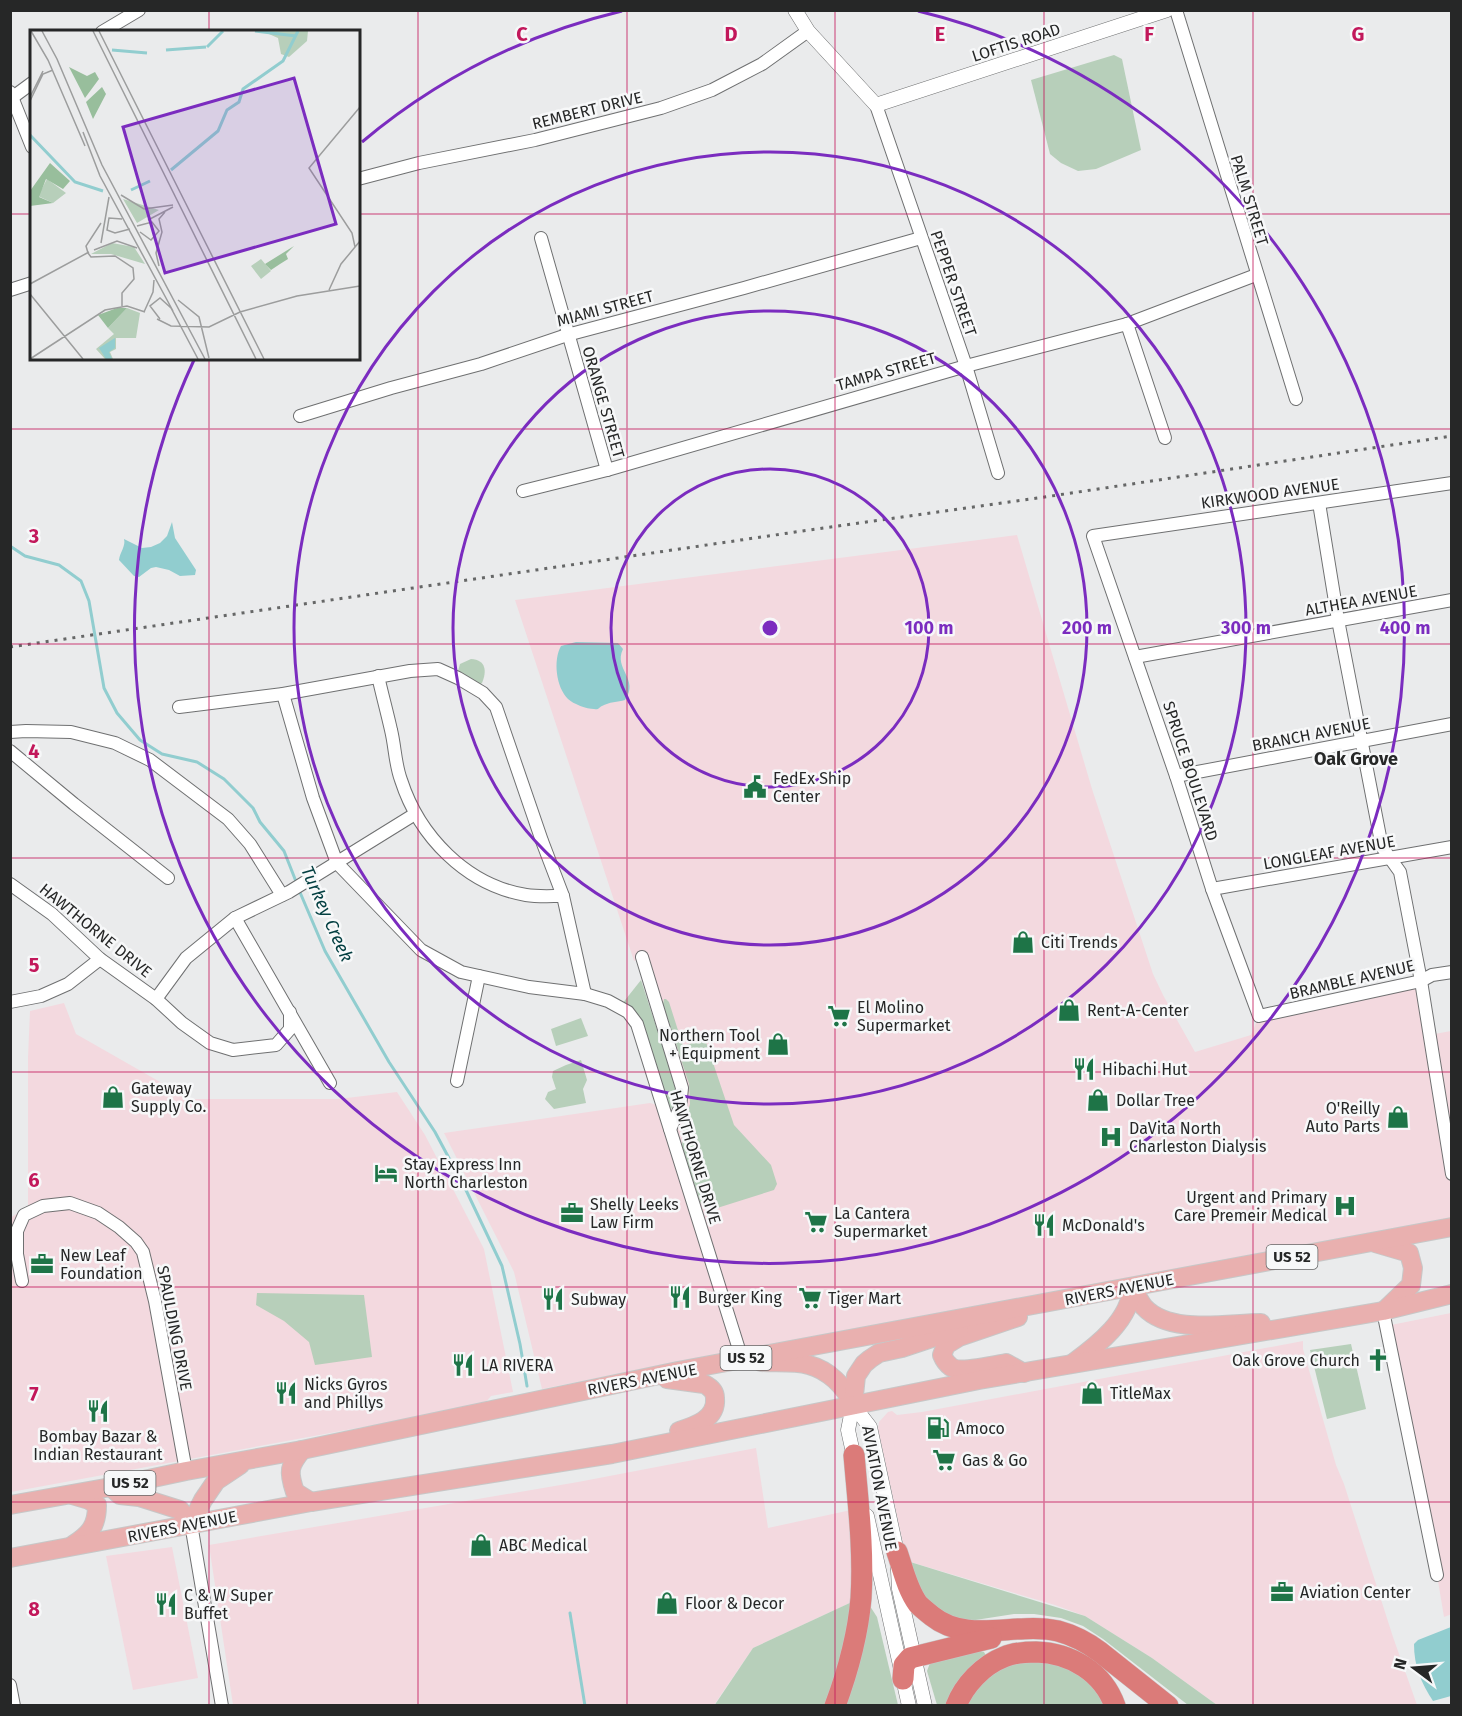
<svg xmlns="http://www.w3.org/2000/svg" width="1462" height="1716" viewBox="0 0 1462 1716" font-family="'Fira Sans',sans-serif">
  <rect width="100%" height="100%" fill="#eaebec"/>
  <g fill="#f3d9df">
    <polygon points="1017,535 1092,789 1153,974 1163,995 1195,1052 1251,1035 1259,1016 1421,981 1429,1035 1451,1031 1451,1220 661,1365 542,1389 514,1272 444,1133 650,1103 663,1107 670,1128 682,1088 642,957 634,961 515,600"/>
    <polygon points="64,1003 76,1034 190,1099 338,1099 397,1092 425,1135 484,1249 513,1392 491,1396 485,1403 390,1422 11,1492 10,1218 28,1207 28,1058 30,1011"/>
    <polygon points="1451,1313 1452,1614 1444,1617 1437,1575 1386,1326"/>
    <polygon points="1303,1341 1303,1349 1336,1465 1344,1484 1393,1637 1417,1705 1217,1705 1152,1658 1085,1616 1055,1605 907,1561 878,1429 879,1422 888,1412 892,1411 897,1415 922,1412"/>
    <polygon points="756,1448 768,1528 851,1510 854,1601 753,1648 714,1705 233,1705 209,1545 578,1482"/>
    <polygon points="172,1547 198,1678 133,1690 106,1556"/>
  </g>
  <g fill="#b7cfba">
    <polygon points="1114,55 1122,59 1141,150 1096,169 1078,171 1061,163 1050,154 1031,80"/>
    <path d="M471 659C486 660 487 671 482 683L479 685 458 671 460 664Z"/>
    <polygon points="641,980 675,1085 676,1100 673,1107 671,1109 622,1004"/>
    <polygon points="664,999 666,999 669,1002 683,1046 705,1039 734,1125 771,1165 777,1184 774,1190 714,1209 705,1208 700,1202 682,1147 683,1128 690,1104 689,1084 663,1004"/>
    <polygon points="581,1018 588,1036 556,1046 551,1029"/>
    <polygon points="581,1060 587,1080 583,1089 586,1103 554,1109 545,1099 548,1092 556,1089 552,1077 553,1071 566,1065"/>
    <polygon points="257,1293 364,1295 372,1357 315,1365 309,1342 284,1321 256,1305"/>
    <polygon points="1351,1344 1366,1409 1327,1419 1310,1350"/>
    <polygon points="907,1561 1085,1616 1152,1658 1217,1705 1188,1705 1103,1639 1083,1626 1061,1618 1034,1614 1014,1614 969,1621 952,1619 917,1593"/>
    <polygon points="854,1601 846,1647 825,1705 714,1706 753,1648"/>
    <polygon points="868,1603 877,1617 898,1705 842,1705"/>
    <polygon points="979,1651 984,1652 988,1659 949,1705 937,1705 927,1671 930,1663"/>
    <path d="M1022 1660C1048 1660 1070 1663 1090 1682 1096 1688 1101 1698 1107 1706H966L982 1681 1003 1666Z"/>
  </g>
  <g fill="#91cdcf">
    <path d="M172 522 175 538 196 570 195 575 180 576 169 570 156 567 151 568 139 577 134 576 119 560C120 552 126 546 124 539L142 548 151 547 160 543 167 536Z"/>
    <path d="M576 642 618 643 623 649C613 669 640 679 625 700 618 702 609 702 602 706 598 708 599 710 594 709 587 709 573 704 568 699 556 687 553 660 561 646Z"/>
    <path d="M1451 1627V1696L1433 1701C1421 1683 1414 1666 1414 1644L1418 1640Z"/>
  </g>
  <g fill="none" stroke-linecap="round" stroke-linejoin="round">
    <g stroke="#91cdcf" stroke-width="3">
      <polyline points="10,546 25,556 59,565 81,581 89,601 104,688 117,713 140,740 162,754 197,762 224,779 253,808 260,822 284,851 297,884"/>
      <polyline points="299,890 325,951 389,1062 435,1132 465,1188 502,1266 520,1344 527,1386"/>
      <polyline points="570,1613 585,1706"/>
    </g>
    <g stroke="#6f7071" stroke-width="14">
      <g id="minor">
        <polyline points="1176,10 1296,399"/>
        <polyline points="102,32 139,10"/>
        <polyline points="10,92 32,147"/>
        <polyline points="13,97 32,83"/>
        <polyline points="876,105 966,366 998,473"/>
        <polyline points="358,179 419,163 535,140 661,108 712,90 762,64 808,31"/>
        <polyline points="541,238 607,470"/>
        <polyline points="10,290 32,283"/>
        <polyline points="1127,324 1165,438"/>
        <polyline points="300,416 391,388 481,364 567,335 744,288 921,238"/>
        <polyline points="1452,483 1093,536 1176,776 1212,889 1259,1016 1421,981 1432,975 1452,972"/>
        <polyline points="523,491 607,470 966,366 1127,324 1256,275"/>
        <polyline points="1319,503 1338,620 1382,847 1400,872 1421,981 1452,1174"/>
        <polyline points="1135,657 1452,600"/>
        <path d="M378 676C382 694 387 712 391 730 395 746 395 764 401 780 419 836 466 885 526 895 538 897 551 896 563 896"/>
        <polyline points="283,694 313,798 337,863 421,950 461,972 529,987 585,994 608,1001 628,1012 637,1024 742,1359"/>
        <polyline points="179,707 283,694 410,671 438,669 458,678 483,693 496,707 542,841 563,896 585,994"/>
        <polyline points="10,732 26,731 71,732 115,743 150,760 228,819 250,844 282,895"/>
        <polyline points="10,751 74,804 168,878"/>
        <polyline points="1176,776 1452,724"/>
        <polyline points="10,884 52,914 100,959 156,999 182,1023 210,1043 233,1050 276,1045 290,1029 290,1012"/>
        <polyline points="1212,889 1452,847"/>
        <polyline points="235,918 330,1083"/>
        <polyline points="642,957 682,1088 680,1108 670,1129"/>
        <polyline points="156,999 186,958 235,918 289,892 415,814"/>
        <polyline points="10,1002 41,996 68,984 100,959"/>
        <polyline points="457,1081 479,976"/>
        <polyline points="22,1281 17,1254 17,1231 24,1215 43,1206 70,1203 98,1213 119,1227 136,1242 143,1252 155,1301 186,1471"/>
        <polyline points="1383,1311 1437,1575"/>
        <polyline points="191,1524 222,1706"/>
        <polyline points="10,1685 14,1706"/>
      </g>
    </g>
    <g stroke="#6f7071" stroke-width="15">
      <g id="tertiary">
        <polyline points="795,10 808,31 876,105 1167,10"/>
        <polyline points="853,1405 870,1427 897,1552 899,1589 925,1706"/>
        <polyline points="853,1405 848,1430 855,1462"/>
        <polyline points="867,1516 909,1706"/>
      </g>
    </g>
    <g stroke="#c7c7c7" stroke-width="20">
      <g id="primary">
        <polyline points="1375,1243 1409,1253 1413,1268 1411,1285 1385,1310"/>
        <path d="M1132 1287C1136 1293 1139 1301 1144 1307 1170 1335 1227 1323 1261 1323"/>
        <path d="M1018 1317 959 1337 946 1345 942 1355C944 1360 947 1364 951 1367 960 1373 995 1365 1006 1363L1024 1373"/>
        <path d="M761 1362C776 1363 794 1361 809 1365 828 1370 845 1386 853 1405"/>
        <path d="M1073 1363C1098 1345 1131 1319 1132 1287"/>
        <path d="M667 1379 704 1384C710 1387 715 1391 715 1398 717 1419 695 1426 679 1431"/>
        <polyline points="853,1405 856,1376 864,1364 870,1359 879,1353 902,1348 959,1329"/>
        <path d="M302 1450C289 1466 288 1471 295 1492L311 1502"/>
        <polyline points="111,1487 120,1495 139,1497 180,1510 191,1524"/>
        <path d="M72 1495 89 1500 97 1505C97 1526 90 1534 73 1545"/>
        <polyline points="10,1505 111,1487 186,1471 302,1450 678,1371 1452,1227"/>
        <polyline points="191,1524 203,1500 216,1481 240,1465"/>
        <polyline points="10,1558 311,1502 612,1454 979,1380 1383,1311 1452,1294"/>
      </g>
    </g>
    <g stroke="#c7c7c7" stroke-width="22">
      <g id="motorway">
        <path d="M897 1552C903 1569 907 1589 918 1604 922 1608 927 1612 932 1616 968 1645 1017 1621 1058 1631 1073 1635 1088 1643 1100 1652L1168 1706"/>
        <polyline points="903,1679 904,1665 910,1658 991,1638"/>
        <path d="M835 1706C848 1671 858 1634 861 1598 864 1550 858 1503 854 1455"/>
        <path d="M956 1706C964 1685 983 1665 1004 1657 1013 1653 1026 1652 1036 1652 1071 1653 1103 1672 1115 1706"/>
      </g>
    </g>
    <use href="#minor" stroke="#fff" stroke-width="12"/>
    <use href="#tertiary" stroke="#fff" stroke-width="14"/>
    <use href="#primary" stroke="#e9b0af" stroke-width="18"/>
    <use href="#motorway" stroke="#db7b79" stroke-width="21"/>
    <polyline stroke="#666767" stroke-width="3" stroke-dasharray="3 6" stroke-linecap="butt" points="10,647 816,529 1038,498 1452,436"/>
  </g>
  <path fill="none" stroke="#c2185b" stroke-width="1.5" stroke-opacity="0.55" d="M209 10V32M418 10V1706M627 10V1706M835 10V1706M1044 10V1706M1253 10V1706M10 214H32M358 214H1452M209 358V1706M10 429H1452M10 644H1452M10 858H1452M10 1072H1452M10 1287H1452M10 1502H1452"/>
  <g fill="none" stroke="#7b2cbf" stroke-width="3">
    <circle cx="770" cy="628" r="159"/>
    <circle cx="770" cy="628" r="317"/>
    <circle cx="770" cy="628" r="476"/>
    <path d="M362 142A635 635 0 0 1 622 11M918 11A635 635 0 1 1 194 360"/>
  </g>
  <defs>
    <g id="civic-bare" transform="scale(1.8)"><path d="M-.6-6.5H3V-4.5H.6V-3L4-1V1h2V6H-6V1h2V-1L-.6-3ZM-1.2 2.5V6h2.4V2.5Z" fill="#1e7447" stroke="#f7f8f9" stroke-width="2.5" paint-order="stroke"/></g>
    <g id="shop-bare" transform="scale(1.8)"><path d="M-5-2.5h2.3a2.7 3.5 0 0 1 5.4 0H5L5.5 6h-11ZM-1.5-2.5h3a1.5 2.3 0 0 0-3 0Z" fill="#1e7447" stroke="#f7f8f9" stroke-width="2.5" paint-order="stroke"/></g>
    <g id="supermarket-bare" transform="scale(1.8)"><path d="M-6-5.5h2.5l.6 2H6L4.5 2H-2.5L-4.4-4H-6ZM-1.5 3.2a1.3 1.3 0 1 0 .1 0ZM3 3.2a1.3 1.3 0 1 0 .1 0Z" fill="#1e7447" stroke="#f7f8f9" stroke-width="2.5" paint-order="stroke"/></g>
    <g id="restaurant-bare" transform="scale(1.8)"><path d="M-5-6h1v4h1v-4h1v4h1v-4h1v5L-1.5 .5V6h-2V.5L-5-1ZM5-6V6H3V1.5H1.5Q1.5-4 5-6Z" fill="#1e7447" stroke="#f7f8f9" stroke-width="2.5" paint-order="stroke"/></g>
    <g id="hospital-bare" transform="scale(1.8)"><path d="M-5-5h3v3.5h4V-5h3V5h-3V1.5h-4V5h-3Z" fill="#1e7447" stroke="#f7f8f9" stroke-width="2.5" paint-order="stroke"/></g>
    <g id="hotel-bare" transform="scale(1.8)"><path d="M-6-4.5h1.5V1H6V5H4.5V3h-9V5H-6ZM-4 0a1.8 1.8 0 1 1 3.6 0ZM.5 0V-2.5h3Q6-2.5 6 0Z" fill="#1e7447" stroke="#f7f8f9" stroke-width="2.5" paint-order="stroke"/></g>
    <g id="office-bare" transform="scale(1.8)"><path d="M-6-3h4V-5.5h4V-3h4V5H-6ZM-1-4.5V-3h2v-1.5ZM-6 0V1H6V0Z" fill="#1e7447" stroke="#f7f8f9" stroke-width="2.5" paint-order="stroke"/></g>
    <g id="church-bare" transform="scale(1.8)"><path d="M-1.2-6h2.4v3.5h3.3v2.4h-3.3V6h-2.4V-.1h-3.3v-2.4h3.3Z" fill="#1e7447" stroke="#f7f8f9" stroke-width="2.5" paint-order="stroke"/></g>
    <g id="fuel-bare" transform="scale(1.8)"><path d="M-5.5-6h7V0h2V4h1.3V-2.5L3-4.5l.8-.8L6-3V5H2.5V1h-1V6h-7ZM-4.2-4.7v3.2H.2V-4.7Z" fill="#1e7447" stroke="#f7f8f9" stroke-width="2.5" paint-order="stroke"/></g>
  </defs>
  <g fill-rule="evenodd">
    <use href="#civic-bare" x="755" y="787"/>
    <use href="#shop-bare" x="1023" y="942"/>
    <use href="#shop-bare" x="1069" y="1010"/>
    <use href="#supermarket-bare" x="839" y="1016"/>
    <use href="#shop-bare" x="778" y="1044"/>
    <use href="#restaurant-bare" x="1084" y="1069"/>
    <use href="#shop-bare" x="113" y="1097"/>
    <use href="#shop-bare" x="1098" y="1100"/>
    <use href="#shop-bare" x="1398" y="1117"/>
    <use href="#hospital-bare" x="1111" y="1137"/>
    <use href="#hotel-bare" x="386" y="1173"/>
    <use href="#hospital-bare" x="1345" y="1206"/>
    <use href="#office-bare" x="572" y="1213"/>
    <use href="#supermarket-bare" x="816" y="1222"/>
    <use href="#restaurant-bare" x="1044" y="1225"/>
    <use href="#office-bare" x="42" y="1264"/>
    <use href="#restaurant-bare" x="680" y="1297"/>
    <use href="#supermarket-bare" x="810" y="1298"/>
    <use href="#restaurant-bare" x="553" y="1299"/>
    <use href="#church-bare" x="1378" y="1360"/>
    <use href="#restaurant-bare" x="463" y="1365"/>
    <use href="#restaurant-bare" x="286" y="1393"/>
    <use href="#shop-bare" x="1092" y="1393"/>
    <use href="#restaurant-bare" x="98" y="1411"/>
    <use href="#fuel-bare" x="938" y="1428"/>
    <use href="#supermarket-bare" x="944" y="1460"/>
    <use href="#shop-bare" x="481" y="1545"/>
    <use href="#office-bare" x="1282" y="1592"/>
    <use href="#shop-bare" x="667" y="1603"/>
    <use href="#restaurant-bare" x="166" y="1604"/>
  </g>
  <g text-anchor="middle" stroke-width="5" stroke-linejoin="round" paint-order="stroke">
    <g fill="#f7f8f9" stroke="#656666" stroke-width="1.5">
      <rect x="1266.5" y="1245" width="51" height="24" rx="4.5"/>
      <rect x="720.5" y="1346" width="51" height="24" rx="4.5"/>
      <rect x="104.5" y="1471" width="51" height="24" rx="4.5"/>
    </g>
    <g font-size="15" font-weight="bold" fill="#262727">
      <text x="1292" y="1262">US 52</text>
      <text x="746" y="1363">US 52</text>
      <text x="130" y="1488">US 52</text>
    </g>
    <g font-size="16" fill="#262727" stroke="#f7f8f9">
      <text transform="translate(1016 42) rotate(-18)" y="6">LOFTIS ROAD</text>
      <text transform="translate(587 110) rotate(-14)" y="6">REMBERT DRIVE</text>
      <text transform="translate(1250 200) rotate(73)" y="6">PALM STREET</text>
      <text transform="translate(954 283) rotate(71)" y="6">PEPPER STREET</text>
      <text transform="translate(605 308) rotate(-15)" y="6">MIAMI STREET</text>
      <text transform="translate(886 371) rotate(-16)" y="6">TAMPA STREET</text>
      <text transform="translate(604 402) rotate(74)" y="6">ORANGE STREET</text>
      <text transform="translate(1270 493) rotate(-8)" y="6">KIRKWOOD AVENUE</text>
      <text transform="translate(1361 600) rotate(-10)" y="6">ALTHEA AVENUE</text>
      <text transform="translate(1311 734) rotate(-11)" y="6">BRANCH AVENUE</text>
      <text transform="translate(1191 771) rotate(72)" y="6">SPRUCE BOULEVARD</text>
      <text transform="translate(1329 852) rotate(-10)" y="6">LONGLEAF AVENUE</text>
      <text transform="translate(96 930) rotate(39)" y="6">HAWTHORNE DRIVE</text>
      <text transform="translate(1352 979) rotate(-13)" y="6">BRAMBLE AVENUE</text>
      <text transform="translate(696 1157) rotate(73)" y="6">HAWTHORNE DRIVE</text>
      <text transform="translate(1119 1289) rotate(-11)" y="6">RIVERS AVENUE</text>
      <text transform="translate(175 1328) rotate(79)" y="6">SPAULDING DRIVE</text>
      <text transform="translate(642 1379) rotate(-11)" y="6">RIVERS AVENUE</text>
      <text transform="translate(880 1488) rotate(79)" y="6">AVIATION AVENUE</text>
      <text transform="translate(182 1526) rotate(-11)" y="6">RIVERS AVENUE</text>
    </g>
    <g font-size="16" fill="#262727" stroke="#f7f8f9" text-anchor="start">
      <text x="773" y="784">FedEx Ship<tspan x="773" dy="18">Center</tspan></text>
      <text x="1041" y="948">Citi Trends</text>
      <text x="857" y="1013">El Molino<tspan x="857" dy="18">Supermarket</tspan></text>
      <text x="1087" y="1016">Rent-A-Center</text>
      <text x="760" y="1041" text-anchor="end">Northern Tool<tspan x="760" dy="18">+ Equipment</tspan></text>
      <text x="1102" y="1075">Hibachi Hut</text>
      <text x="131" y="1094">Gateway<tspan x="131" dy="18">Supply Co.</tspan></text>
      <text x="1116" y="1106">Dollar Tree</text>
      <text x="1380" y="1114" text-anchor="end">O'Reilly<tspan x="1380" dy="18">Auto Parts</tspan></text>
      <text x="1129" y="1134">DaVita North<tspan x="1129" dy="18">Charleston Dialysis</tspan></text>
      <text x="404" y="1170">Stay Express Inn<tspan x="404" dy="18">North Charleston</tspan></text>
      <text x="1327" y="1203" text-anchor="end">Urgent and Primary<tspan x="1327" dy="18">Care Premeir Medical</tspan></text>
      <text x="590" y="1210">Shelly Leeks<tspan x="590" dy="18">Law Firm</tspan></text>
      <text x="834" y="1219">La Cantera<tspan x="834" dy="18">Supermarket</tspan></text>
      <text x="1062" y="1231">McDonald's</text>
      <text x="60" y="1261">New Leaf<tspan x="60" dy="18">Foundation</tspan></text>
      <text x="698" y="1303">Burger King</text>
      <text x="828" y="1304">Tiger Mart</text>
      <text x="571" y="1305">Subway</text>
      <text x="1360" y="1366" text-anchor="end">Oak Grove Church</text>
      <text x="481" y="1371">LA RIVERA</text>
      <text x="304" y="1390">Nicks Gyros<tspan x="304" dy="18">and Phillys</tspan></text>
      <text x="1110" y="1399">TitleMax</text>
      <text x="956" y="1434">Amoco</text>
      <text x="98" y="1442" text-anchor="middle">Bombay Bazar &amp;<tspan x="98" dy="18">Indian Restaurant</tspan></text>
      <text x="962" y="1466">Gas &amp; Go</text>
      <text x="499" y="1551">ABC Medical</text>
      <text x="1300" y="1598">Aviation Center</text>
      <text x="184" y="1601">C &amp; W Super<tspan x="184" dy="18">Buffet</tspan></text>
      <text x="685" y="1609">Floor &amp; Decor</text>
    </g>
    <g font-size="18" font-weight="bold" fill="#262727" stroke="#f7f8f9">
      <text x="1356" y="765">Oak Grove</text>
    </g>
    <g font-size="18" font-style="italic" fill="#023e40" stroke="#f7f8f9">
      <text transform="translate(327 914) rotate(66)" y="6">Turkey Creek</text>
    </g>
  </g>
  <g transform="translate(30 30)">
    <rect width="330" height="330" fill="#eaebec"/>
    <path d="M232 1H278L277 11 259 27 251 24 248 8ZM17 149 36 163 23 173 8 166ZM93 169 129 180 107 193ZM82 213 104 217 115 234 81 224H61ZM231 229 241 241 231 249 221 236ZM97 278 110 283 106 308H86V319L80 322 83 329H75L66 319 84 304 78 298Z" fill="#b7cfba"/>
    <path d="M39 37 57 46 65 42 69 49 55 68ZM72 57 76 64 63 89 56 72ZM20 133 40 151 33 159 16 149 9 167 23 173 0 176V161ZM264 216 256 224 258 229 250 234 241 240 235 234ZM87 278H97L78 298 68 285Z" fill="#98be9c"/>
    <path d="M85 308V318L79 322 82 329H76L69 318Z" fill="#91cdcf"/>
    <path fill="none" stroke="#91cdcf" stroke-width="3" d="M225 1 266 6M177 17 193 1M82 20 117 23M136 20 176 17M0 105 45 152 73 161M141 140 188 101 197 80 209 72 213 59 253 31 268 1M101 160 120 151"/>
    <path fill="none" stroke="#9c9d9d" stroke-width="1.5" d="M1 1 18 30 55 116M12 1 27 29 72 135 175 329M63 1 226 329M69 1 234 329M0 67 13 41M0 71 13 44 23 40M53 102 70 146 143 281M91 165 114 179 143 175M92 189 79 188 77 200 85 203 100 199M118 190 143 177M107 196 122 192 129 201 121 210 110 202M71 213 79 167M325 217 322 203 279 138 330 77M64 220 87 211 107 218M58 223 56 216 71 193M58 223 61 227 85 226 103 238 104 249 92 263V276M129 236 126 223 132 202 129 189 135 182M0 254 59 222M299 260 311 234 330 211M0 264 53 329M148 270 169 287 179 328M114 282 123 262 124 250M127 289 141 296 179 297 210 282 267 266 330 256M130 289 120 276 130 268 141 278 168 329M0 329 75 280 97 276 115 282"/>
    <path fill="#7b2cbf" fill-opacity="0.15" stroke="#7b2cbf" stroke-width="3" d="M264 48 306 194 135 243 93 97Z"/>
    <rect width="330" height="330" fill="none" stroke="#262727" stroke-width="3"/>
  </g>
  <g font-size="20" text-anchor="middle" font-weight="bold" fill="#c2185b" stroke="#f7f8f9" stroke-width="5" stroke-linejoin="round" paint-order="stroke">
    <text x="522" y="41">C</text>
    <text x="731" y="41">D</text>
    <text x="940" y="41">E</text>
    <text x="1149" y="41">F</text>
    <text x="1358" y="41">G</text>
    <text x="34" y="543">3</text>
    <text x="34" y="758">4</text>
    <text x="34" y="972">5</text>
    <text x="34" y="1187">6</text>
    <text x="34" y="1401">7</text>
    <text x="34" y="1616">8</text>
  </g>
  <circle cx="770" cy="628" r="9" fill="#7b2cbf" stroke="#f7f8f9" stroke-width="3"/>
  <g font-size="18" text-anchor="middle" font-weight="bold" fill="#7b2cbf" stroke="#f7f8f9" stroke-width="5" stroke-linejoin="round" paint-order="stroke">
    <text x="929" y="634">100 m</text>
    <text x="1087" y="634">200 m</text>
    <text x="1246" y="634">300 m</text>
    <text x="1405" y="634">400 m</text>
  </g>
  <rect width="1462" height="1716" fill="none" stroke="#262727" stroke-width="24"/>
  <g transform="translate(1414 1668) rotate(286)" stroke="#f7f8f9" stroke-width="4.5" paint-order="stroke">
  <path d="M0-4.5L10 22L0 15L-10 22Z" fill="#262727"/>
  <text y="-9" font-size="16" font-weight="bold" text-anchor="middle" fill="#262727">N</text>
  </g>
</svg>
